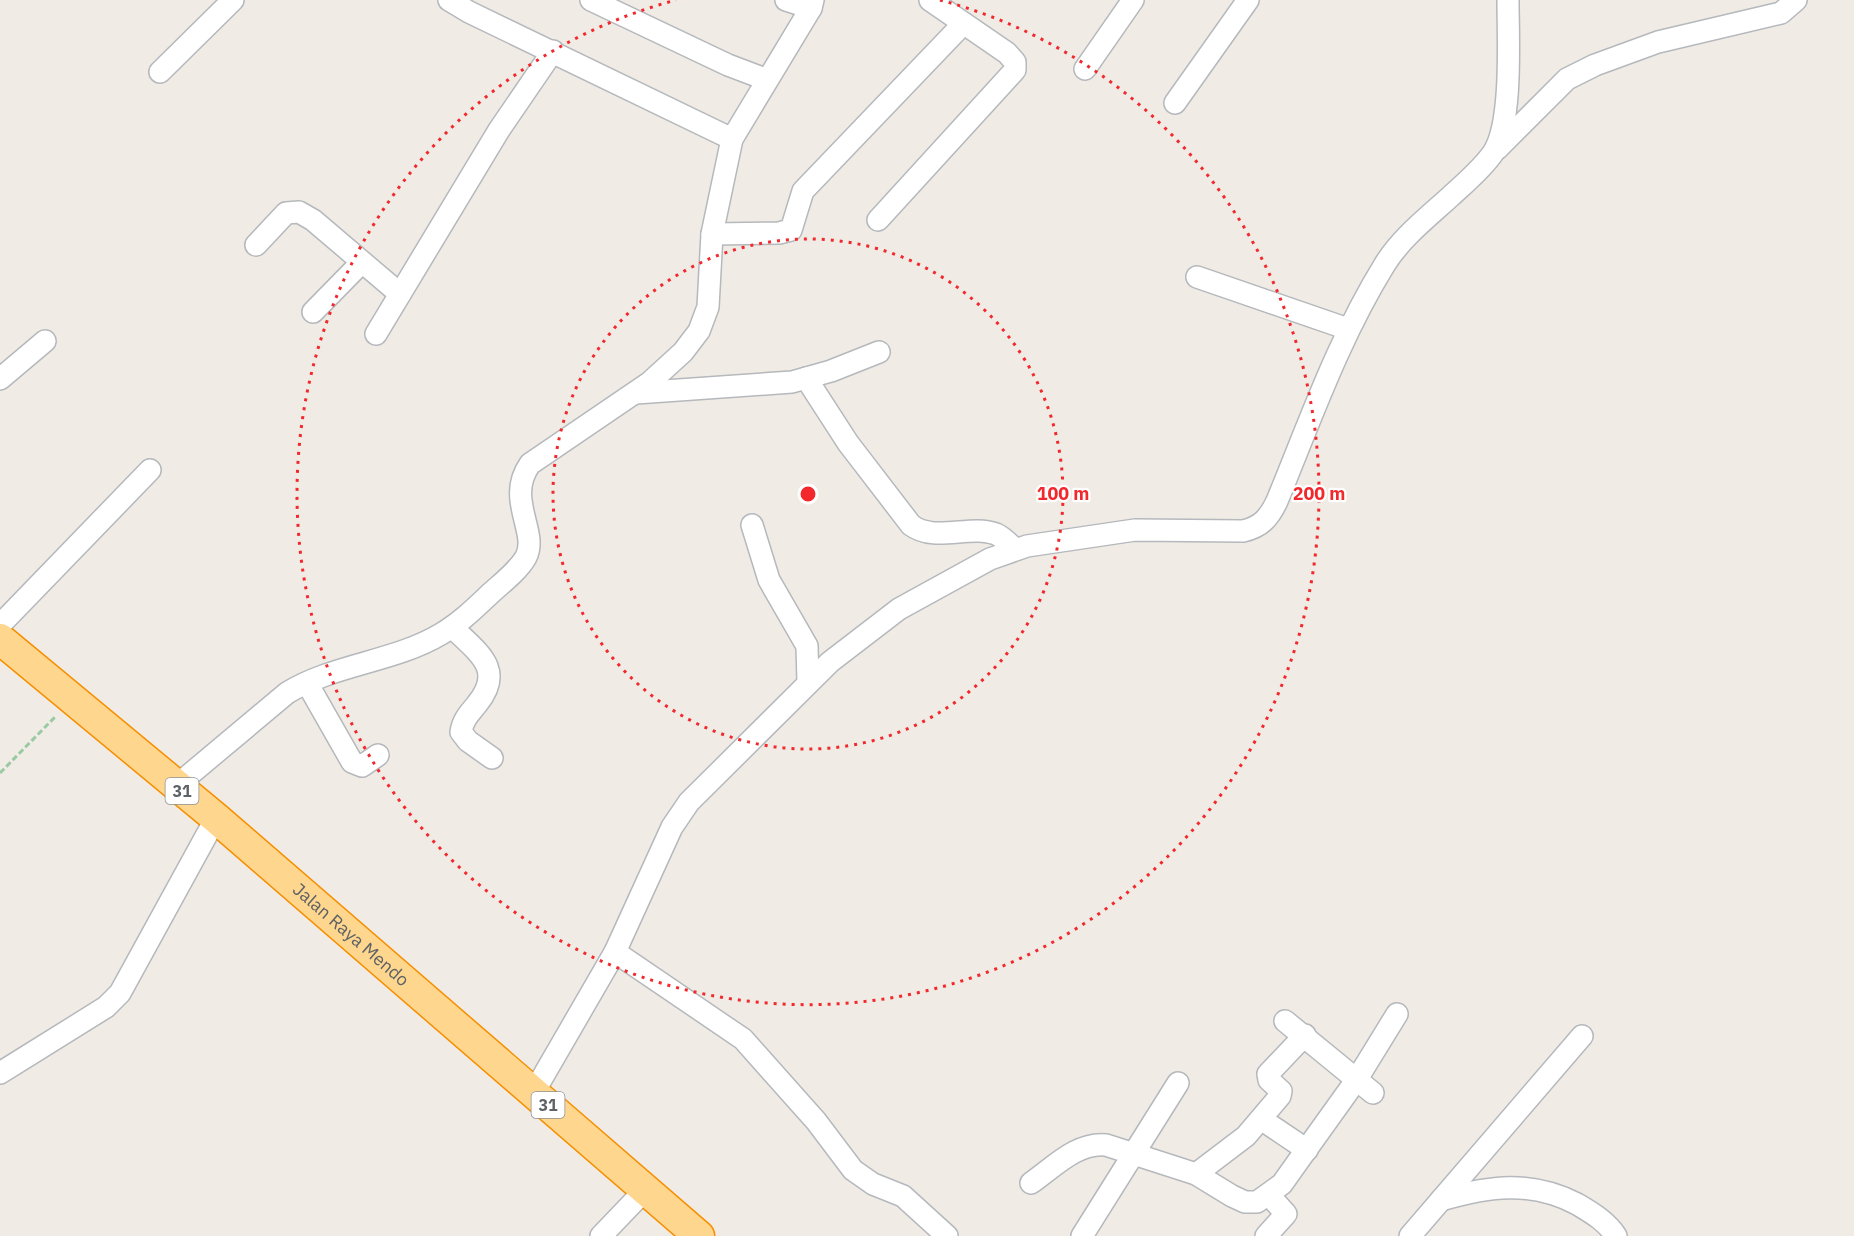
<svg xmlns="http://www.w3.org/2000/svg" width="1854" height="1236" viewBox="0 0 1854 1236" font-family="'IBM Plex Sans',sans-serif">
  <rect width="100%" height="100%" fill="#f0ece5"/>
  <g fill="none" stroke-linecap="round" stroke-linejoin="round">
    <g stroke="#b5b8bc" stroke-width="24">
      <g id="minor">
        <polyline points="449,0 469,12 732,139"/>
        <polyline points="591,0 728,65 765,79"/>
        <polyline points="786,0 811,8"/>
        <polyline points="1085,69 1133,0"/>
        <polyline points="160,72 233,0"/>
        <polyline points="1175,103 1248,0"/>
        <polyline points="1497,149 1567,79 1595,65 1658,42 1781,13 1796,0"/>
        <polyline points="878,220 1015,70 1015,62 1007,53 930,0"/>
        <polyline points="712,234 779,233 791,230 803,191 963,24"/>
        <polyline points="256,245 286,213 299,212 313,220 400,294"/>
        <polyline points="1197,277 1348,329"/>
        <polyline points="313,312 361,263"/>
        <polyline points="376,334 499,130 553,51"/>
        <path d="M806 378 848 443 911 525C935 543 970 524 996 534 1003 537 1009 544 1015 549"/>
        <polyline points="0,379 45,341"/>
        <polyline points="636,393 792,382 831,371 879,352"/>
        <polyline points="752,525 769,580 807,646 808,683"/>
        <polyline points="0,625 150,470"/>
        <path d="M452 627C477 652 506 669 477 704 470 713 463 719 461 732L468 741 492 758"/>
        <polyline points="307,683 352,762 362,766 378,755"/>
        <path d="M176 786 287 693C334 664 394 662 441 634 460 623 475 608 491 593 502 583 518 571 526 557 539 532 505 499 530 464L649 383 683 352 699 331 708 307 712 234 732 139 811 8 813 0"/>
        <polyline points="615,952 743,1039 816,1121 853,1170 873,1184 903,1196 947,1236"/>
        <polyline points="1285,1021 1373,1093"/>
        <polyline points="0,1073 106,1007 120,993 216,818"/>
        <path d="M534 1092 615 952 672 827 689 802 830 662 899 609 990 559 1027 546 1135 530 1243 531C1261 527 1269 518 1277 501 1310 421 1339 338 1385 264 1401 238 1428 217 1451 196 1465 183 1482 169 1493 153 1513 123 1508 37 1508 0"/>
        <polyline points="1261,1119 1307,1150"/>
        <polyline points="1196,1174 1246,1136 1280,1096 1281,1091 1269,1080 1268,1074 1305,1035"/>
        <path d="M1031 1183C1054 1167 1077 1142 1106 1145L1196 1174 1232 1196 1245 1202H1257L1282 1184 1299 1160 1357 1079 1397 1014"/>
        <path d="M1441 1200C1489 1186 1531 1180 1577 1204 1592 1213 1606 1221 1616 1236"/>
        <polyline points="601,1236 646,1189"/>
        <polyline points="1082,1236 1178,1083"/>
        <polyline points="1266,1236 1286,1214 1269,1195"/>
        <polyline points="1410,1236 1582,1036"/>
      </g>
    </g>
    <g stroke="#f58f00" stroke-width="33">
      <g id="highway">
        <path id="s1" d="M0 639 216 818 699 1236"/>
      </g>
    </g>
    <polyline stroke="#99caa2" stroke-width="3" stroke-dasharray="6 3" stroke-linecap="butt" points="0,773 56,716"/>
    <use href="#minor" stroke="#fff" stroke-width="21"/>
    <use href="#highway" stroke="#ffd68d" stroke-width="30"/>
  </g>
  <g fill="none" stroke="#f2282d" stroke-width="3" stroke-dasharray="3 6">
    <circle cx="808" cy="494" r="255"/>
    <path d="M940 0A511 511 0 1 1 676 0"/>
  </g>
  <g text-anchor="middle" stroke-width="4.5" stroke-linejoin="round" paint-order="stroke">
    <g fill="#fff" stroke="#8e9194" stroke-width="1.5">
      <rect x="165.5" y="778" width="33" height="26" rx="4.5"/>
      <rect x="531.5" y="1092" width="33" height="26" rx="4.5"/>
    </g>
    <g font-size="16" font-weight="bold" fill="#5d6266">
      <text x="182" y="797">31</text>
      <text x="548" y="1111">31</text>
    </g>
    <g font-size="18" fill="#5d6266" stroke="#fff">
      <text dy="6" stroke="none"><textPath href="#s1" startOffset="459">Jalan Raya Mendo</textPath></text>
    </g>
  </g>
  <circle cx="808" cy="494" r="9" fill="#f2282d" stroke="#fff" stroke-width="3"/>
  <g font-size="18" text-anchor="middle" font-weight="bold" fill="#f2282d" stroke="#fff" stroke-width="4.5" stroke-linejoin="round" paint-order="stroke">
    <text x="1063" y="500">100 m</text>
    <text x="1319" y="500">200 m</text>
  </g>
</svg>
